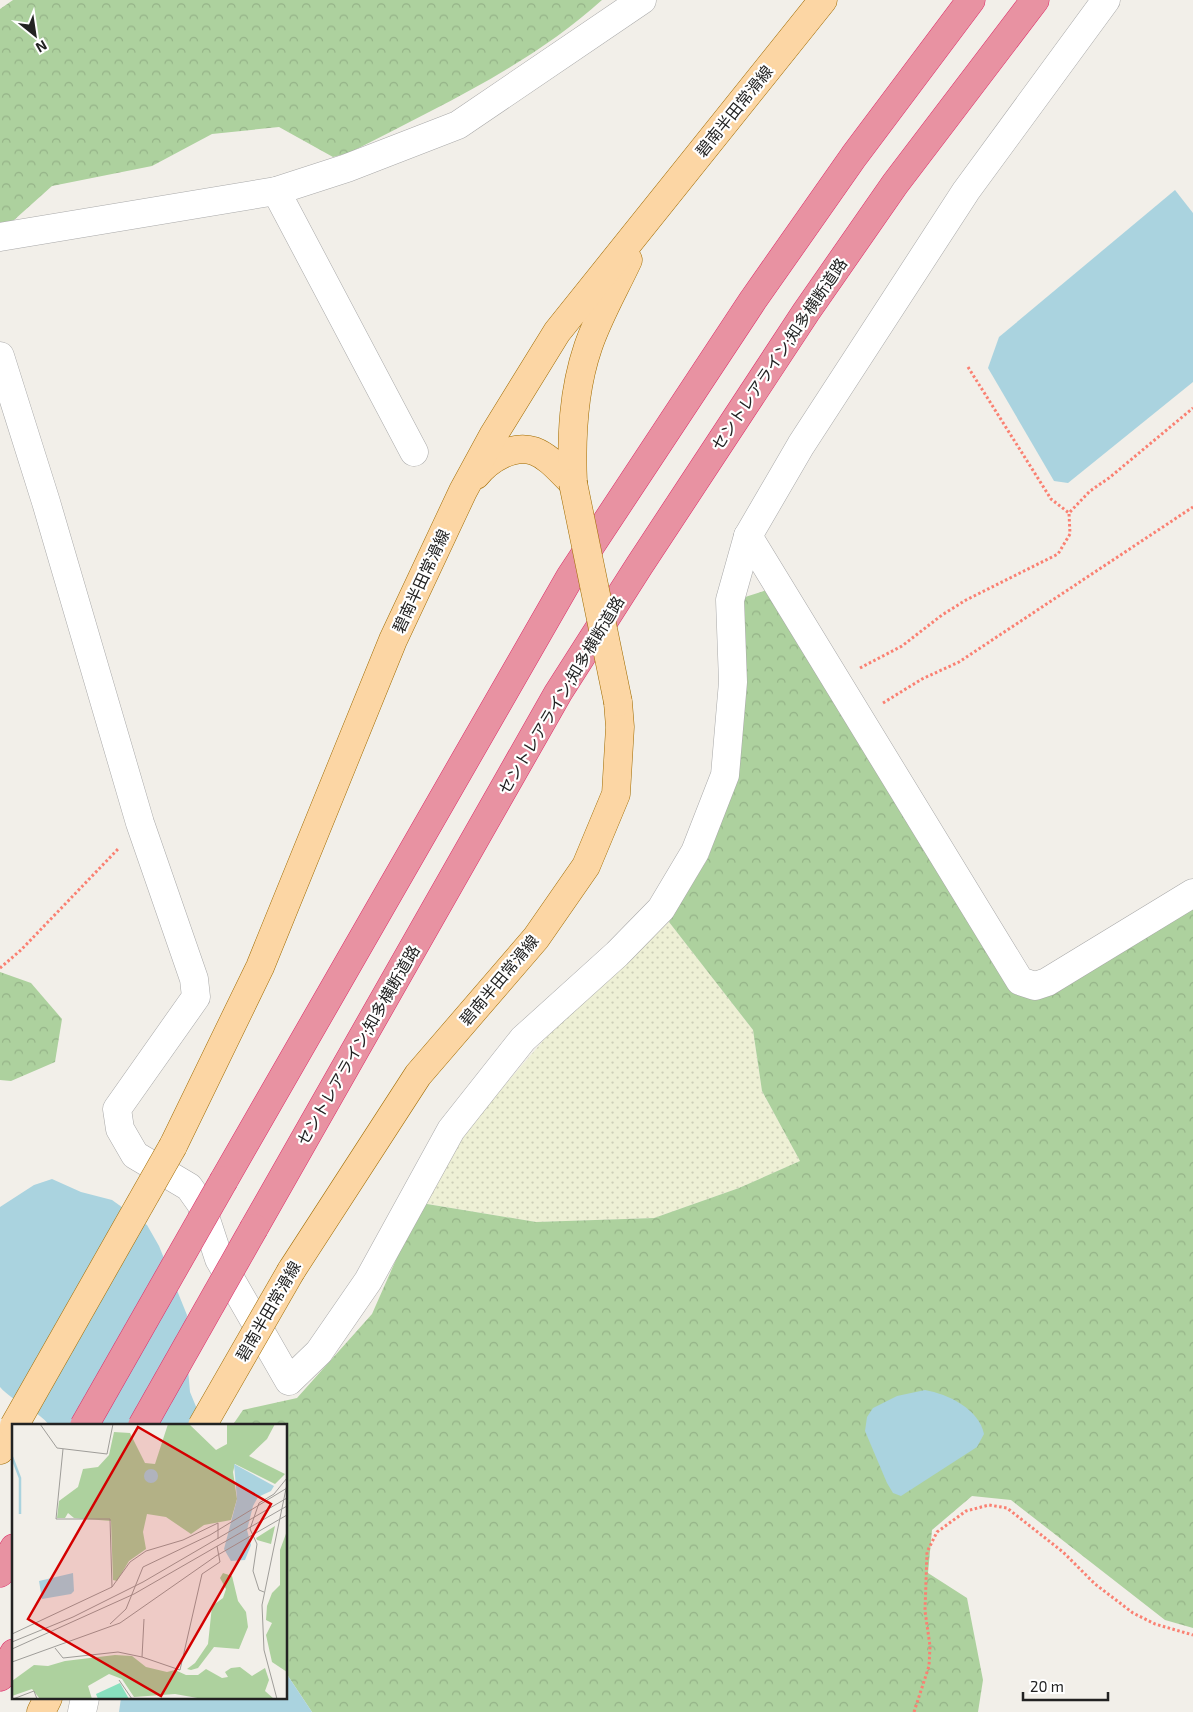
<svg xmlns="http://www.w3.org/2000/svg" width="1193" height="1712" viewBox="0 0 1193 1712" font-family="'Exo 2','Noto Sans JP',sans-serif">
  <defs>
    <pattern id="farmland-dots" width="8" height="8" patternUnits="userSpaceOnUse" patternTransform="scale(1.25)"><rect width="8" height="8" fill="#eef0d5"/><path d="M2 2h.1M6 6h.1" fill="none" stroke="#ccceb7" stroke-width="1.8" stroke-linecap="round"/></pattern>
    <pattern id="forest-crowns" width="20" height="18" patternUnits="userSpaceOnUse" patternTransform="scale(1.25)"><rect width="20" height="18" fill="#add19e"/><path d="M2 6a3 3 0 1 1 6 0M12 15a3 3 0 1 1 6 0" fill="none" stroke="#95b388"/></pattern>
  </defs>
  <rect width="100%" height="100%" fill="#f2efe9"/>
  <polygon fill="url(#farmland-dots)" points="669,922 753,1030 762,1091 800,1161 739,1188 654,1218 536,1222 422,1203 470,1125 556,1026"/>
  <g fill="url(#forest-crowns)">
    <path d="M13 0H602C529 66 436 108 349 153L333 157 279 127 212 134 152 166 52 186 4 229H0V9Z"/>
    <polygon points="770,589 1027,991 1193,905 1193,1628 1165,1620 1011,1500 972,1496 932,1530 928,1573 967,1598 983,1680 978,1712 312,1712 286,1673 286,1426 232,1426 243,1410 297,1398 372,1314 421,1203 536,1222 654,1218 739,1188 800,1161 762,1091 753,1030 669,922 708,858 737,778 742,598"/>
    <polygon points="0,972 31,983 62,1019 55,1062 11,1081 0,1080"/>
  </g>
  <g fill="#aad3df">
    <polygon points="1175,190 1193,213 1193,382 1068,483 1054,481 988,368 999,337"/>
    <path d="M52 1179 81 1192 112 1200 147 1225 159 1246 187 1315 185 1335 190 1392 204 1426H50C37 1409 14 1403 0 1387V1207L34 1185Z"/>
    <path d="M925 1390C948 1394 979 1409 984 1434L977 1447 901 1496 893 1493 887 1483 865 1431 867 1417 873 1408 897 1396Z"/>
    <polygon points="286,1673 312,1712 119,1712 121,1698 286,1698"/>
  </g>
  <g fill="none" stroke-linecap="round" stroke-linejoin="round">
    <g stroke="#a9a9a9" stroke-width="29">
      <g id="minor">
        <polyline points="276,191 414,452"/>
        <polyline points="0,237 276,191 347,168 458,125 642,0"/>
        <polyline points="0,356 46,502 140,823 194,979 196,997 117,1109 120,1129 135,1155 189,1187 201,1204 219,1259 289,1381 319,1352 368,1281 451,1130 523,1039 617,954 661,909 695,852 725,775 733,682 730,600 748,536 801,445 966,191 1106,0"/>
        <polyline points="748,536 1020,981 1035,986 1047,982 1193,893"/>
        <polyline points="82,1712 85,1698"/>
      </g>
    </g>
    <g stroke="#a06b00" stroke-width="29">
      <g id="major">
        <path d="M476 475C489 459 513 444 534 451 550 457 561 472 573 483"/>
        <path d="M573 483C571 437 573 391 588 347 598 317 615 288 628 260"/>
        <polyline points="173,1146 260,967 393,640 463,491 494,434 557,332 823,0"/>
        <polyline points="291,1271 418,1075 536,938 586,866 616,794 620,727 618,702"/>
        <polyline points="0,1450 6,1439"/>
        <polyline points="41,1712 48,1698"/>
      </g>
    </g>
    <g stroke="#dc2a67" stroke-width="29">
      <g id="highway">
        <polyline points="224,1180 570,577 753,300 854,156 971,0"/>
        <polyline points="254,1228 558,693 639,566 806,312 895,184 1035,0"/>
        <polyline points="0,1573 14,1548"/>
        <polyline points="0,1677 14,1653"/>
      </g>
    </g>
    <g stroke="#fa8072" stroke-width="3" stroke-dasharray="2.5 2.5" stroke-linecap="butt">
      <polyline points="968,367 1051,499 1069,513"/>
      <polyline points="860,668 902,646 942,615 966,600 1058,554 1070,534 1069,513 1090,491 1109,478 1193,408"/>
      <polyline points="883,703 922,679 959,662 1193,507"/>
      <polyline points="0,968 21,950 119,848"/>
      <polyline points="914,1712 929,1666 930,1646 925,1611 927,1552 937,1532 966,1511 989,1505 1007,1508 1063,1552 1095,1584 1133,1613 1155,1624 1193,1635"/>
    </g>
    <use href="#minor" stroke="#fff" stroke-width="28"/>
    <use href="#major" stroke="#fcd6a4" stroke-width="28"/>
    <use href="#highway" stroke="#e892a2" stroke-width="28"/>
    <g stroke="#a06b00" stroke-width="29" stroke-linecap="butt">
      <g id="major-bridge">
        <polyline points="573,483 618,702"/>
        <polyline points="14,1426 173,1146"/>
        <polyline points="202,1426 291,1271"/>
      </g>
    </g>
    <g stroke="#dc2a67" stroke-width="29" stroke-linecap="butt">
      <g id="highway-bridge">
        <polyline points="84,1426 224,1180"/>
        <polyline points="142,1426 254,1228"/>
      </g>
    </g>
    <use href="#major-bridge" stroke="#fcd6a4" stroke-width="28"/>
    <use href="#highway-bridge" stroke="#e892a2" stroke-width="28"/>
  </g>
  <g text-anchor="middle" stroke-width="4.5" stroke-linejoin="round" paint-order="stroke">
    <g font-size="16" fill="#222" stroke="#fff">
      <text transform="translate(734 111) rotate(-51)" y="6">碧南半田常滑線</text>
      <text transform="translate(779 354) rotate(-56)" y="6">セントレアライン;知多横断道路</text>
      <text transform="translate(421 581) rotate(-65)" y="6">碧南半田常滑線</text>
      <text transform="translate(561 695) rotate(-59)" y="6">セントレアライン;知多横断道路</text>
      <text transform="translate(499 980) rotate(-50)" y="6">碧南半田常滑線</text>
      <text transform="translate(358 1045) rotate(-60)" y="6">セントレアライン;知多横断道路</text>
      <text transform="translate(268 1311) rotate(-60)" y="6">碧南半田常滑線</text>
    </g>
  </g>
  <g transform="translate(12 1424)">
    <rect width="275" height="275" fill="#f2efe9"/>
    <path d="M156 0H177L204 26 215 20V0H263L255 15 237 32 273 50 263 60 223 40 221 48 225 75 219 96 192 101 179 110 154 93 135 90 131 108 134 125 117 137 105 157 101 156 99 97 62 94 56 89 53 94H45L47 77 66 63 71 45 86 43 97 31 102 8 118 9 133 39 143 40ZM263 102 259 120 245 116 244 114ZM275 107V248L260 238 254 211 260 199 254 196 255 182 260 169 268 161V126ZM211 149 220 152 226 177 234 188 236 203 227 225 202 223 186 244 179 246 175 245 183 239 196 220 200 182 211 174 214 165 208 154ZM103 231 120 232 134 243 155 248 163 246 174 251H186L194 245 210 254 216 253 213 248 219 244 228 243 240 252 253 244 257 256 253 267 262 275H191L163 270 122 273 110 255 97 250 76 262 80 275H28L20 265 0 272V257L22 241 36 242 53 237Z" fill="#add19e"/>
    <path d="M108 259 117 275H86L84 270Z" fill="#88e0be"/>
    <path d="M222 40 262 62 259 67 246 73 241 82 235 106 239 121 233 136 219 137 212 125 225 75ZM132 52a7 7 0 1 1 14 0a7 7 0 1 1-14 0ZM61 149 62 167 59 170 30 175 27 157Z" fill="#aad3df"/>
    <path fill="none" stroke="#aad3df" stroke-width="2.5" d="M0 33 8 54V90"/>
    <path fill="none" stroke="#9f9d99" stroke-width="1" d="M28 0 45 24 95 30 101 0M51 25 44 95H98L100 163M252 168 247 166 241 147 245 120 238 105 247 79 262 70 275 54M98 200 114 185 131 143 198 111 275 64M0 210 100 163 118 138 134 127 171 116 206 99V115M0 218 61 193 131 158 275 74M43 224 51 234 106 228 130 233 168 246 190 150 208 138 205 122M0 225 122 170 275 82M130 233 132 195M0 238 108 199 204 132 275 91M107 256 120 275M1 275 22 267 25 275M265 275 252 226 250 181 275 60"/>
    <path fill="#d40000" fill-opacity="0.15" stroke="#d40000" stroke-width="2.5" d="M126 3 259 80 149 272 16 195Z"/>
    <rect width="275" height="275" fill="none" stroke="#222" stroke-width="2.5"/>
  </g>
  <g transform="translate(35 35) rotate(150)" stroke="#ffffff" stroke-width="4" paint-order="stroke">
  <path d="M0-4L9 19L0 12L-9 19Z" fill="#222222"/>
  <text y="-8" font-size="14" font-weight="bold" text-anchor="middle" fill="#222222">N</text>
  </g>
  <path d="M1023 1692v8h85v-8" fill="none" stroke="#222222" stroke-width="2.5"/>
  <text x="1030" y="1692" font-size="15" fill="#222222" stroke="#ffffff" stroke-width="4" paint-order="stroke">20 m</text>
</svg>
